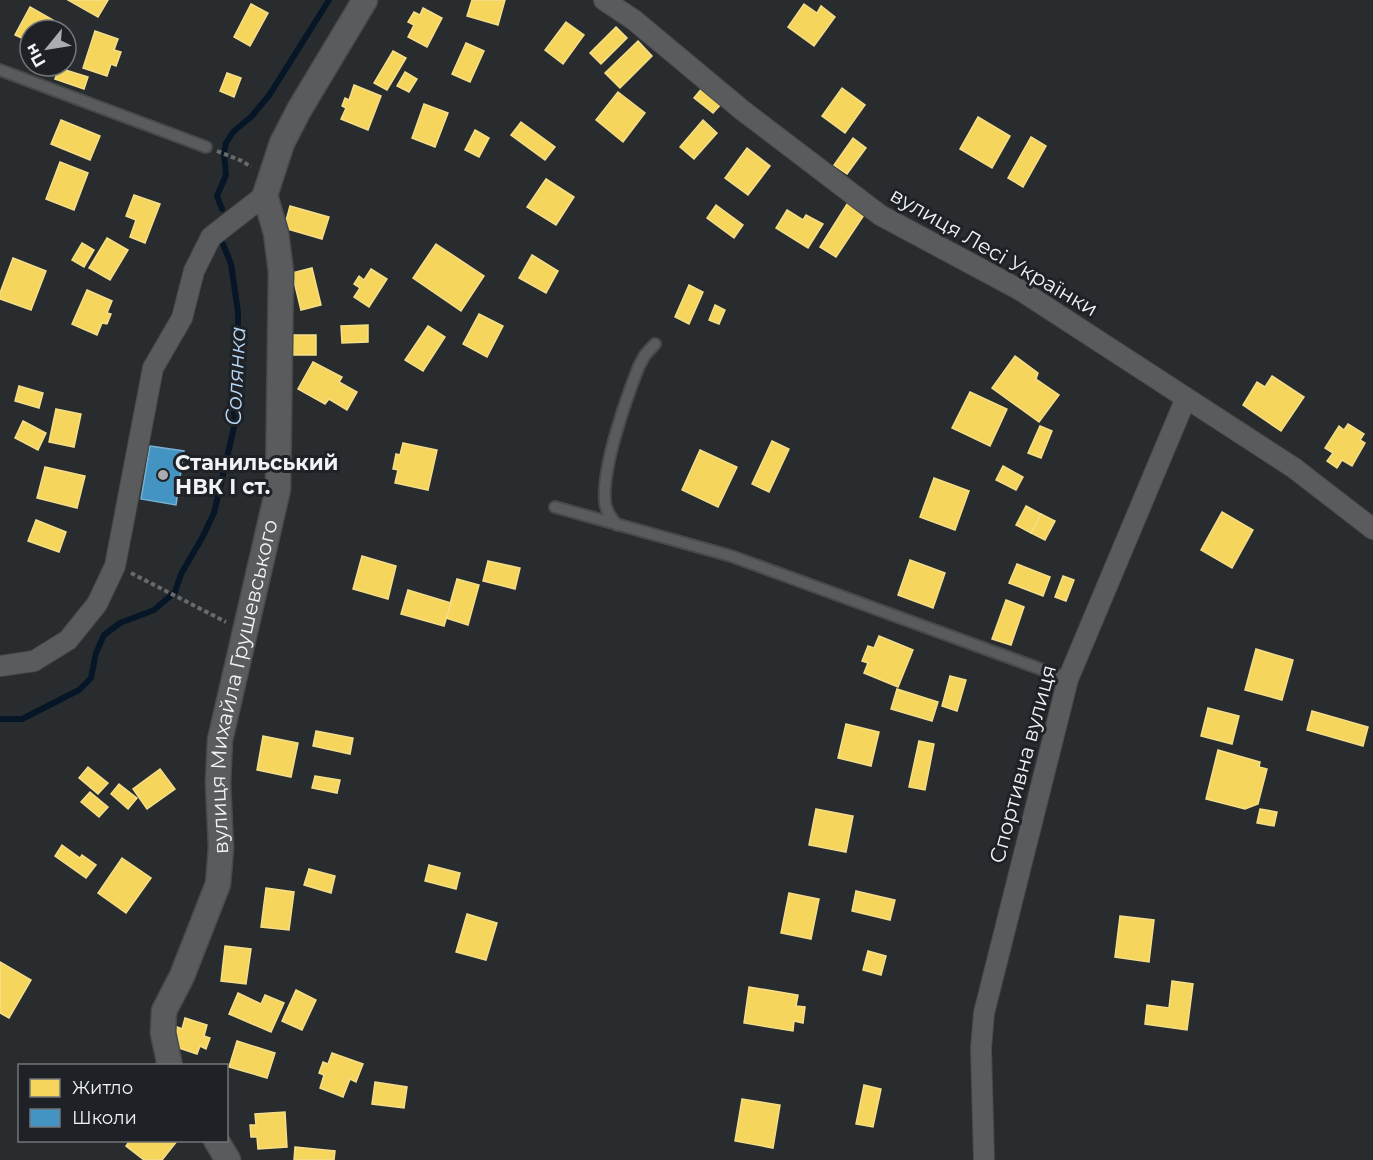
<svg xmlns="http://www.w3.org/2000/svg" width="1373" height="1160" viewBox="0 0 1373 1160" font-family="Montserrat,sans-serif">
  <rect width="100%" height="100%" fill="#292c2e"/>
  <g fill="#f6d55c" stroke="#f4de8a" stroke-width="1.5">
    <polygon points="68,0 108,0 98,17"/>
    <polygon points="472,0 505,0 498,25 467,16"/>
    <polygon points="251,4 268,13 250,46 234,37"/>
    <polygon points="804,4 817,13 821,6 835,17 814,46 788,27"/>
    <polygon points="30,7 53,20 48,30 30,30 30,42 15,35"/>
    <polygon points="423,8 442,18 427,47 408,37 414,25 408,22 414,12 420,15"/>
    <polygon points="566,22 584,35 563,64 545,50"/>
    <polygon points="616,27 627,38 601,64 590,53"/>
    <polygon points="95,31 118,39 114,50 121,52 116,66 111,64 107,76 83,68"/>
    <polygon points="638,41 652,56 620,88 605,73"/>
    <polygon points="466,43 484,51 470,82 452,74"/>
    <polygon points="393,51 406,58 387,90 374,83"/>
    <polygon points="59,68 88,77 84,89 55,79"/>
    <polygon points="405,72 417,79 409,92 397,86"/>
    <polygon points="227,73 241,78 234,97 220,91"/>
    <polygon points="354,85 381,96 368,130 341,119 346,108 342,106 345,98 349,100"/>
    <polygon points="703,87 722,103 713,113 694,98"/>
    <polygon points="842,88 865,105 845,133 822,116"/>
    <polygon points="618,92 645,113 623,142 596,120"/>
    <polygon points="424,104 448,113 435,147 412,138"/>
    <polygon points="978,117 1010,136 992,168 960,149"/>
    <polygon points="61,120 100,136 90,160 51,144"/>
    <polygon points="703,120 717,133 694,159 680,147"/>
    <polygon points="521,122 555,147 545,160 511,135"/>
    <polygon points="475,130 489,138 479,157 465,150"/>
    <polygon points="1031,137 1046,146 1023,187 1008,178"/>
    <polygon points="853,138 866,148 847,174 834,165"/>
    <polygon points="747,148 770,166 748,195 725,178"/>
    <polygon points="60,162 88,173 74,210 46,199"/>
    <polygon points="546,179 574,197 556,225 527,207"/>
    <polygon points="134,195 160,204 145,243 130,237 136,220 126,216"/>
    <polygon points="849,201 866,212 836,257 820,247"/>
    <polygon points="716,205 743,225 734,238 707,218"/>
    <polygon points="290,206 329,217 322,239 284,228"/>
    <polygon points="787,210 803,220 806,215 823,224 808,248 776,228"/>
    <polygon points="107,238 128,250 110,280 89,268"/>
    <polygon points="82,243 94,250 84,267 72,260"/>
    <polygon points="436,244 484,276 461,311 413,278"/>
    <polygon points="532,255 558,271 546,293 519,278"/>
    <polygon points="13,258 46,271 31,310 0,299 0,293"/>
    <polygon points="312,268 321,305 301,310 292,273"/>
    <polygon points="371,269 387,279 369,307 354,297 360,288 354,284 359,276 364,280"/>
    <polygon points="689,285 703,292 689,324 675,317"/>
    <polygon points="87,290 112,301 107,313 111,314 107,324 102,323 97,335 72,324"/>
    <polygon points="715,305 725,310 719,324 709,320"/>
    <polygon points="479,314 503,326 487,357 463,344"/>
    <polygon points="368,325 368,342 342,343 341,326"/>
    <polygon points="428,326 445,337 423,371 405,360"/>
    <rect x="285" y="335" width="31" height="20"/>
    <polygon points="1015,356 1038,373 1036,379 1059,395 1039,422 992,388"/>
    <polygon points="313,362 342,377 339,382 357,392 347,410 329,399 325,404 298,389"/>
    <polygon points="1272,376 1304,397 1281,431 1243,405 1257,382 1265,387"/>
    <polygon points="19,386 43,393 39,408 15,401"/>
    <polygon points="970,392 1007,409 990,446 952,428"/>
    <polygon points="56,409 81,414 74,447 49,442"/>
    <polygon points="23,421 46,433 38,450 15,438"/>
    <polygon points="1348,424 1364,434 1360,440 1365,443 1352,466 1342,460 1337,468 1327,461 1333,453 1325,448 1339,426 1344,430"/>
    <polygon points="1040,426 1052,431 1041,458 1028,453"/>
    <polygon points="772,441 789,449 769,492 752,484"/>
    <polygon points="403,443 437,450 428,490 395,483 398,470 393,469 396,454 400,455"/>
    <polygon points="700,450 737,467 718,507 682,490"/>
    <polygon points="1003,466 1023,477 1016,490 996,480"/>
    <polygon points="45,467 85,476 77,508 37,498"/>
    <polygon points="934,478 969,491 955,530 920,517"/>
    <polygon points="1026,506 1041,514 1031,533 1016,525"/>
    <polygon points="1222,512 1253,530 1232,568 1201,550"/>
    <polygon points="1041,514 1055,521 1045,540 1031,533"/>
    <polygon points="36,520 66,532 59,552 28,541"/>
    <polygon points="362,556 396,566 388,599 353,589"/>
    <polygon points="910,560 945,573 933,608 898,595"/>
    <polygon points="488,561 520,568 515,589 483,581"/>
    <polygon points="1017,564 1050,577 1043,596 1009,583"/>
    <polygon points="1063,576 1074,580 1066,601 1055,597"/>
    <polygon points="457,579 479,585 468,625 446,618"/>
    <polygon points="408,590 451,603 444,626 401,614"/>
    <polygon points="1006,600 1024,607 1011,645 992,639"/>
    <polygon points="879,636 913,650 898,687 864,673 868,663 862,661 868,646 874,648"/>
    <polygon points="1256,649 1293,660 1282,700 1245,690"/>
    <polygon points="950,676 966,680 957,711 942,706"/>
    <polygon points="897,689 938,702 932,721 891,709"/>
    <polygon points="1208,708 1239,716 1232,744 1201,736"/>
    <polygon points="1312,711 1368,727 1363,746 1307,730"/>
    <polygon points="846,724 879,732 871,766 838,758"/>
    <polygon points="316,731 353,738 350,754 313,746"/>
    <polygon points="263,736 298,743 291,777 257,770"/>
    <polygon points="919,741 934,744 925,790 909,787"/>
    <polygon points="1218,750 1260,762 1259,767 1267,769 1258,804 1245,809 1206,799"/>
    <polygon points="88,767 108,783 98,794 79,778"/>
    <polygon points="160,769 175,789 147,809 133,789"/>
    <polygon points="315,776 340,780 337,793 312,788"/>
    <polygon points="119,784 137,798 128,809 111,794"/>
    <polygon points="90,792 108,807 99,817 81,802"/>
    <polygon points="816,809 853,816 846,852 809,845"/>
    <polygon points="1260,809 1277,812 1274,826 1257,823"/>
    <polygon points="62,845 80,858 82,855 96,865 86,878 55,856"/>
    <polygon points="122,858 151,878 126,913 98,893"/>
    <polygon points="429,865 460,873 456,889 425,881"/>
    <polygon points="309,869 335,876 331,893 304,885"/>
    <polygon points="266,888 294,892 289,930 261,927"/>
    <polygon points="856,891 895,900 890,920 852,911"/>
    <polygon points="789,893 819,899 811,939 781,933"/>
    <polygon points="467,914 497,923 486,960 456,952"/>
    <polygon points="1120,916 1154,920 1149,962 1115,957"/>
    <polygon points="225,946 251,949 246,984 221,981"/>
    <polygon points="868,951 886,956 881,975 863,970"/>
    <polygon points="0,962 31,980 9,1018 0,1013"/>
    <polygon points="1172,981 1193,984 1187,1030 1145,1024 1147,1005 1169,1008"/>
    <polygon points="749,987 798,995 796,1006 805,1007 803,1023 794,1021 793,1031 744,1023"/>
    <polygon points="296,990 316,1000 302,1030 282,1021"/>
    <polygon points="238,993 261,1004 265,995 284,1003 271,1032 229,1014"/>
    <polygon points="185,1018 207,1025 204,1036 210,1038 206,1049 200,1046 197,1054 176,1047 179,1039 172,1037 175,1026 182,1029"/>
    <polygon points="237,1041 275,1053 267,1078 229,1067"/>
    <polygon points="332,1053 363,1064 356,1082 350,1079 343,1097 320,1088 324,1075 319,1073 323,1062 328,1064"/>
    <polygon points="375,1082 407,1087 404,1108 372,1104"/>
    <polygon points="864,1085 881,1089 873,1127 856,1124"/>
    <polygon points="742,1099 780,1105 773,1148 735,1141"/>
    <polygon points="285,1112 287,1147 258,1149 257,1137 251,1137 250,1125 256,1125 255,1114"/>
    <polygon points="130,1140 176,1140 177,1141 162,1160 144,1160 126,1146"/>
    <polygon points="295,1147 335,1151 334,1160 294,1160"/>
  </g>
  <polygon fill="#4393c3" stroke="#77b0d2" stroke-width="1.5" points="150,446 184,451 176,505 141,499"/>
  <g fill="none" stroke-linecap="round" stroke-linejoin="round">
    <g stroke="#061626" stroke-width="6">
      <polyline points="222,209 217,196 226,175 224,153 226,143 233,132 252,116 270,94 329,0"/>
      <polyline points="0,719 22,719 79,690 91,678 96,653 104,635 120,623 154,610 175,592 181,574 202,538 214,513 235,423 232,394 238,352 238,312 231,264 223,244"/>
    </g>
    <g stroke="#47494b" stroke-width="14">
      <g id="service">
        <polyline points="0,70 206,147"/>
        <polyline points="555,507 731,556 1068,679"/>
        <path d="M617 525C611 518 605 510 605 501 602 467 626 399 639 366L645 355 655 344"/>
      </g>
    </g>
    <g stroke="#47494b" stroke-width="22">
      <g id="minor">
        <polyline points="604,0 634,20 742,110 880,215 1020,290 1294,468 1373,529"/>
        <polyline points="0,666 34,661 68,640 97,604 115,566 153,368 182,318 194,271 211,237 265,195"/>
        <polyline points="984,1160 981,1048 984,1013 1068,679 1186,398"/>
      </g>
    </g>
    <g stroke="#47494b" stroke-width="27">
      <g id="tertiary">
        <path id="s1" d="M170 1066 163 1033 164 1011 182 976 218 884 221 848 218 783 220 740 278 489 281 272 276 233 265 195 282 143 299 110 365 0"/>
        <polyline points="216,1140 228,1160"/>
      </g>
    </g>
    <g stroke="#696a6b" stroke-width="4" stroke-dasharray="4.5 3" stroke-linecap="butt">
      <polyline points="217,151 242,161 251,167"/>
      <polyline points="131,573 226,622"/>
    </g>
    <use href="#service" stroke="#595b5c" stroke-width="10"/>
    <use href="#minor" stroke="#595b5c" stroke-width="20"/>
    <use href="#tertiary" stroke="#595b5c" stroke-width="24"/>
  </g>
  <circle fill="#aaadb0" stroke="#1e2226" stroke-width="2" cx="163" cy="475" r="6"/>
  <g text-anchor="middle" stroke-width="6" stroke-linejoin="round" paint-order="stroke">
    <g font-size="21" fill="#f0f3f6" stroke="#1e2226">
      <text transform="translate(994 252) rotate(30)" y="7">вулиця Лесі Українки</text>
      <text dy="7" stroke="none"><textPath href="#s1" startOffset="394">вулиця Михайла Грушевського</textPath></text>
      <text transform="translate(1023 764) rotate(-75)" y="7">Спортивна вулиця</text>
    </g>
    <g font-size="21" font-weight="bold" fill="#f0f3f6" stroke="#1e2226" text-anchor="start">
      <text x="175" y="470">Станильський<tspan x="175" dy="24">НВК І ст.</tspan></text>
    </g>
    <g font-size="22" font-style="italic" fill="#b7d7f5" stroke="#1e2226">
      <text transform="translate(235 376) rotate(-87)" y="8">Солянка</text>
    </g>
  </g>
  <rect x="18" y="1064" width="210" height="78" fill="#1e2226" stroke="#727679" stroke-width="1.5"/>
  <rect x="30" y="1079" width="30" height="18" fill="#f6d55c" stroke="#727679" stroke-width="1.5"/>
  <text x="72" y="1094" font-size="18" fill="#f0f3f6">Житло</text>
  <rect x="30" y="1109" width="30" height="18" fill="#4393c3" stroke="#727679" stroke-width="1.5"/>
  <text x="72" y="1124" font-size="18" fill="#f0f3f6">Школи</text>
  <g transform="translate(48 48) rotate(240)"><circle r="28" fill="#1e2226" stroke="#727679" stroke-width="1.5"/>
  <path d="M0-4.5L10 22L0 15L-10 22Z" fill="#aaadb0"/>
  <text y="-9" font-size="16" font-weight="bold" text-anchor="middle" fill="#f0f3f6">Пн</text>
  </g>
</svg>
